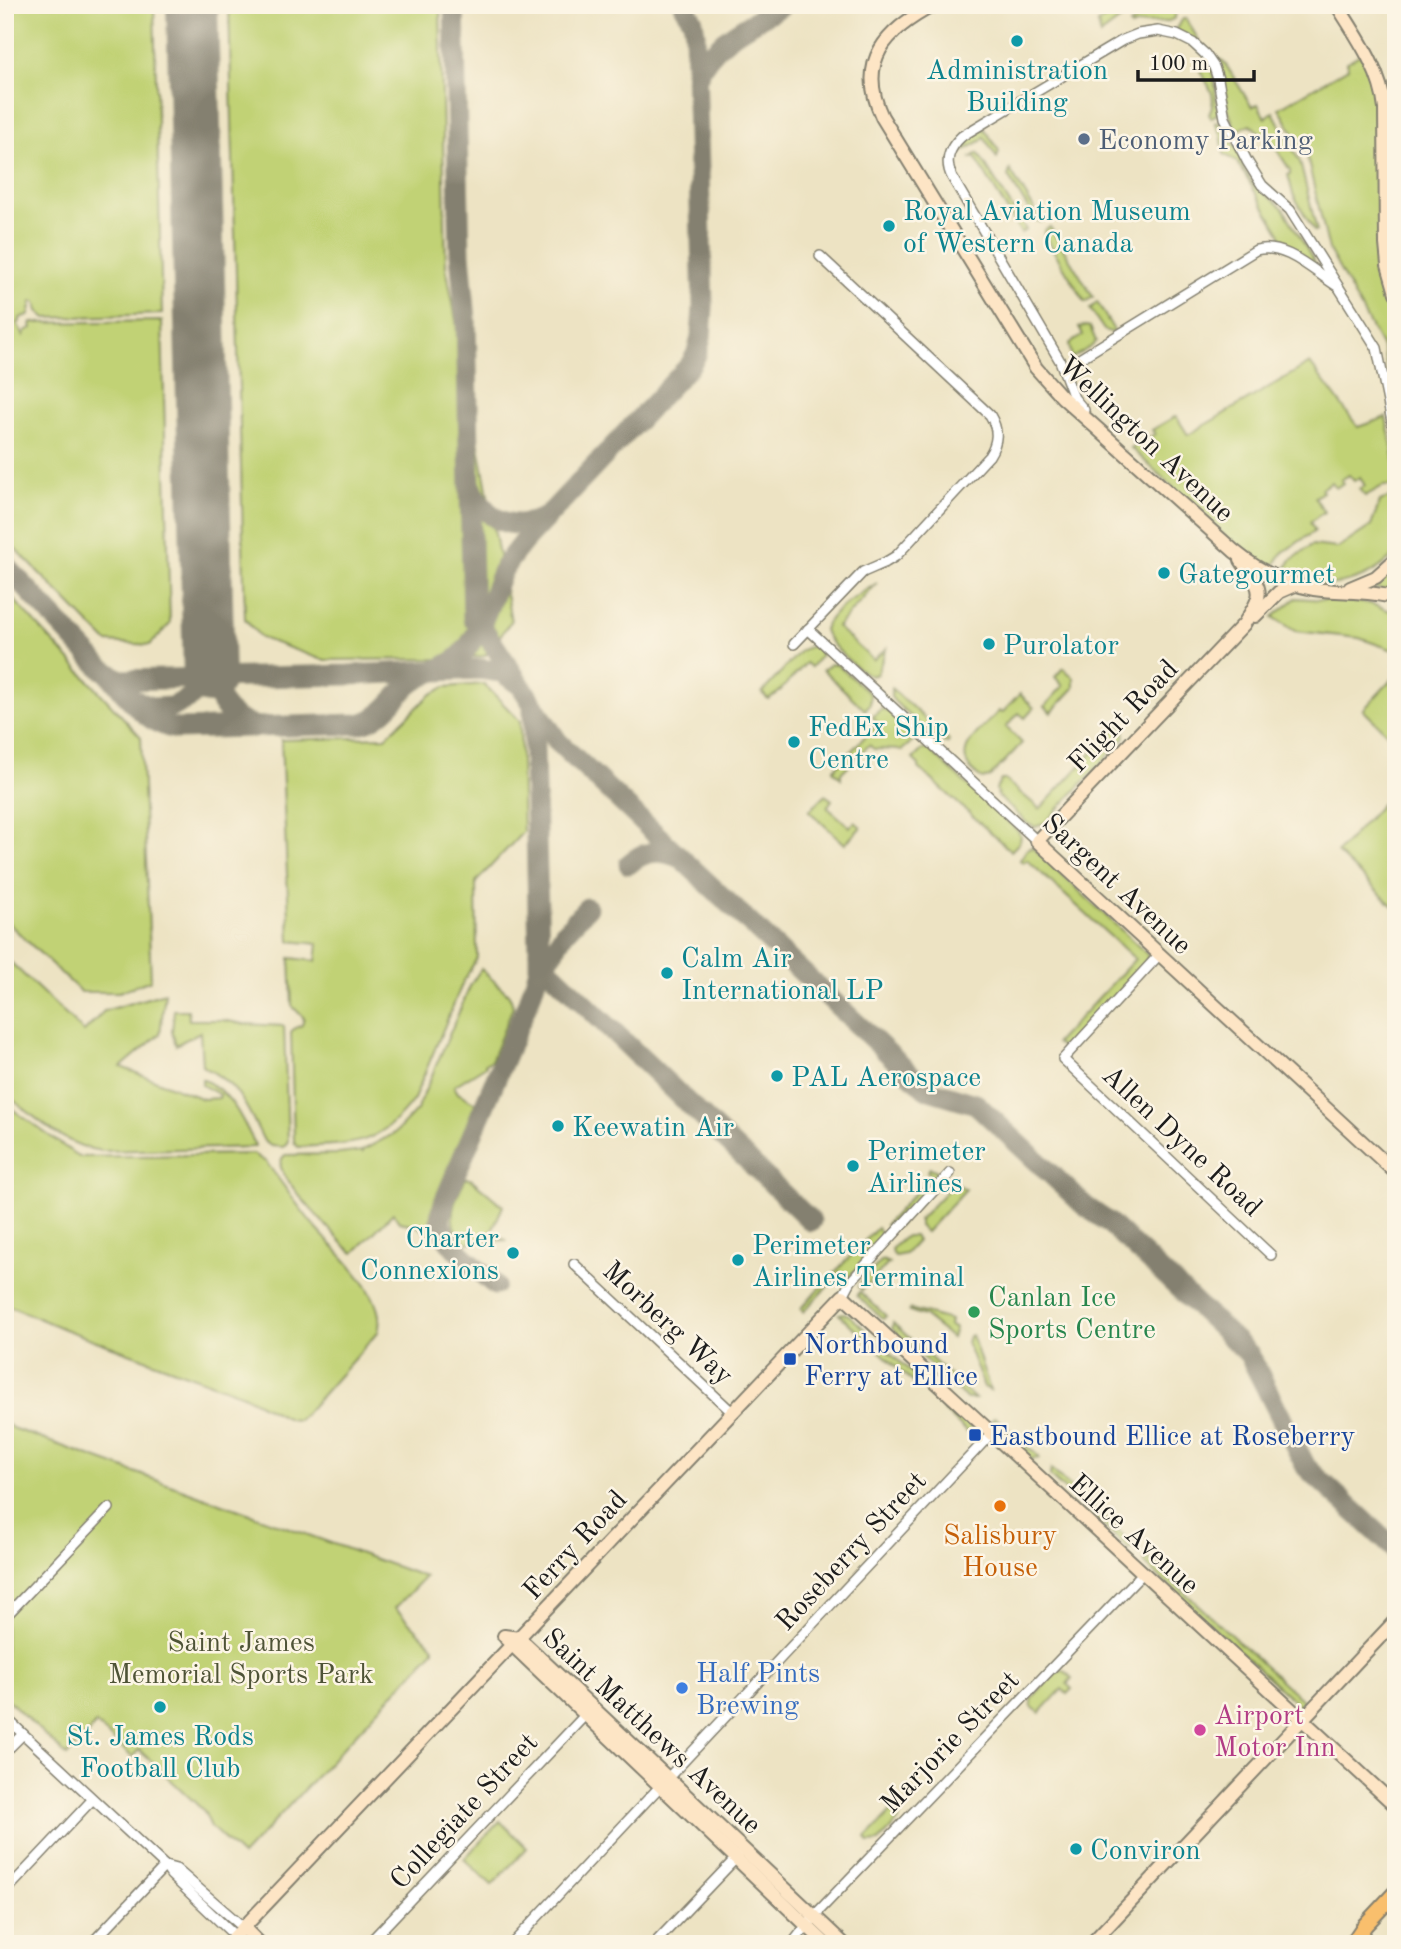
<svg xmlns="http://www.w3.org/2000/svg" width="1401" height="1949" viewBox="0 0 1401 1949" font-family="'Old Standard TT',serif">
  <rect width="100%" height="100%" fill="#fcf5e5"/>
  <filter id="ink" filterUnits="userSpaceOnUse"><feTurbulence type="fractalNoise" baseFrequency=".0143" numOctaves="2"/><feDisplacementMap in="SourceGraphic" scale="14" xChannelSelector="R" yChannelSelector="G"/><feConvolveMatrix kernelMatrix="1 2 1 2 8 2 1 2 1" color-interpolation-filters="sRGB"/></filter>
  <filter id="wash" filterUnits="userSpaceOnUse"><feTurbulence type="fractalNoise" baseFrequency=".00686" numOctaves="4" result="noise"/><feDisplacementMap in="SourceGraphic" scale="28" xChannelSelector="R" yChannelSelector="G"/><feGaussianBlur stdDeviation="1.57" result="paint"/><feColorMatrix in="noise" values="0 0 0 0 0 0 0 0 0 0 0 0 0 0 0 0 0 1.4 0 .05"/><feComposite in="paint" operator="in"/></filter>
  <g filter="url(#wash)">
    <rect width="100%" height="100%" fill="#ede3c3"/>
    <g fill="#c1d274" stroke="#6e7748" stroke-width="2">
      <polygon points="5,5 154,5 162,314 46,318 38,311 36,302 32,302 29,315 20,318 20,322 17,323 24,336 25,331 32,328 31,323 162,321 170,624 150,645 107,642 5,538"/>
      <polygon points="229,5 440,5 446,266 511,621 485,656 446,659 323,660 261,638 245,619"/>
      <polygon points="1126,5 1140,5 1100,35 1098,23"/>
      <path d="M1150 5H1172L1176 11 1175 18C1164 26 1147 19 1131 27L1130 25 1145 13Z"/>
      <polygon points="1183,19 1186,19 1201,44 1175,30"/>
      <polygon points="1361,54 1378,88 1384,272 1396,365 1396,415 1383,349 1329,250 1307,157 1279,108 1348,68 1346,63"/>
      <path d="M1220 59 1226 65 1252 107 1258 104 1265 118 1273 112 1300 162 1317 231H1314L1293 194 1288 175 1290 174V170L1275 147 1250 124 1237 131C1223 109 1228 84 1217 60Z"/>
      <path d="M1210 65 1214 76 1218 113 1211 118 1209 114C1218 97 1209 86 1200 71Z"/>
      <polygon points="1219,122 1240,153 1244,169 1254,185 1283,208 1320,271 1289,250 1283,245 1280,233 1237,162 1224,154 1221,134 1215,123"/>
      <polygon points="984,128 999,151 997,158 984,137 981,141 961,152 960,147 964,140"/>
      <polygon points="978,153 1026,230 1021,233 975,157 970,158"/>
      <polygon points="1010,170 1041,220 1041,222 1035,220 1008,176"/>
      <polygon points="1050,227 1093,297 1085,302 1044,235 1044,231"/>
      <polygon points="1097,302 1115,332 1113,333 1104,330 1090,309"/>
      <polygon points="1085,326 1090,327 1096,341 1092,346 1072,358 1069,344 1083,335 1079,327"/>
      <polygon points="1310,363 1358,427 1386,417 1396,467 1396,486 1383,486 1365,496 1359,489 1365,486 1360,477 1354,481 1349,475 1341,480 1343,483 1336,488 1331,482 1321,489 1323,492 1315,497 1324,512 1310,522 1315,531 1282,553 1275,564 1267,567 1234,545 1131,448 1155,434 1152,430 1176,416 1188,435"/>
      <path d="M1393 496H1396V553C1369 582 1324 595 1288 575L1286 570 1290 561 1312 545 1338 548 1371 526 1380 501Z"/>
      <polygon points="1396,565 1396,593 1370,587 1369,585"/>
      <path d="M877 583 837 627 873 660 886 649 877 674 872 676C859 672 826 642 824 629 833 608 859 595 877 583Z"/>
      <polygon points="5,590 141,737 151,980 119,992 81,992 5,920"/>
      <polygon points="1296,598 1368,603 1396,613 1396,651 1359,638 1295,631 1273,617"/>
      <polygon points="812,646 817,648 821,655 811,667 806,663 778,693 768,699 762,693 801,650"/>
      <polygon points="831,664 837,664 870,694 870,704 865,710 823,670"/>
      <polygon points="1063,668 1074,678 1074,688 1051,713 1045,706 1063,686 1055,677"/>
      <polygon points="1396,675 1396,742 1363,710"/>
      <path d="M484 684 520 721 523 832 476 882 477 958 463 982 414 1099C378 1147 354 1144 298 1147L294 1142 291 1033 293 1029 302 1025 304 1018 292 1006 290 958 316 961 318 944 290 941 281 740 386 737 430 695 445 687Z"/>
      <polygon points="891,688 949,740 948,743 937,741 895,702 891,697"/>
      <path d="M1020 694 1034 708 1025 718 1019 713 1006 727 1022 743 990 777 982 779C945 754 978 734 999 711L1002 713Z"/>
      <path d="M881 709C893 711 913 729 913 741L902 750 874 749 869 745 841 773V778L833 770 878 723 872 717Z"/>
      <polygon points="1119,724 1124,730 1125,737 1122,741 1044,824 1035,827 1028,824 998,796 996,789 1001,780 1005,780 1040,809"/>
      <polygon points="928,749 1018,831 1021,837 1019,843 1011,851 919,768 919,765 913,759 922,750"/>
      <polygon points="1396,788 1396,909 1337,853"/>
      <polygon points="825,795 832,800 827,807 850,827 855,822 861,827 845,844 809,811"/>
      <polygon points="1032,847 1148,955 1146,964 1070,1044 1064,1048 1056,1043 1135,959 1027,860 1023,863 1020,860 1027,849"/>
      <path d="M5 957 84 1032 104 1011 165 993 160 1034 121 1067 203 1099 219 1098 220 1095 202 1085V1079C232 1093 239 1114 254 1142L255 1147 102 1151C64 1147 35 1116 5 1094Z"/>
      <path d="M481 969 508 994 511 999 513 1007 491 1061 485 1064 486 1066 454 1086 458 1093 477 1104 433 1209V1224L438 1240 416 1225 399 1222 393 1213 354 1253 347 1248C330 1229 291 1191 282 1170 279 1164 281 1159 285 1155L340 1154 362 1151 363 1153V1150L395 1133 417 1110 471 984Z"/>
      <path d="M174 1010H188L189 1020H222L244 1024 284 1026 288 1141 284 1147 271 1146 264 1141C245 1104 240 1085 202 1066L200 1032 176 1045 172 1032Z"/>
      <path d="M5 1104 79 1157 253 1154 266 1162C283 1184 298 1207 316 1228 337 1252 389 1297 378 1332L306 1413 298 1420 288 1419 243 1395 64 1329 5 1304Z"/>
      <polygon points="930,1168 937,1171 939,1181 898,1226 887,1227 885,1225 931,1176 927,1171"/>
      <path d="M466 1178 472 1180 503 1206 491 1233 506 1240 466 1243C443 1226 454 1199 466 1178Z"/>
      <polygon points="957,1184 966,1189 926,1232 919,1226 919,1220 951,1186"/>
      <polygon points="877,1228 883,1237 882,1242 848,1278 841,1272 803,1312 801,1308"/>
      <polygon points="906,1236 914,1236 917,1241 905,1254 895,1256 892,1254 891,1249"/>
      <polygon points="882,1260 889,1263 862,1290 858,1286"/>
      <polygon points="860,1292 886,1316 883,1319 857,1296"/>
      <polygon points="910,1309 950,1320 949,1326 955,1328 952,1338 924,1316 909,1311"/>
      <polygon points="844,1313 849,1315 868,1332 865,1338 839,1314"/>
      <polygon points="893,1323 975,1399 967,1399 892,1329"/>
      <polygon points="972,1335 990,1390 984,1387 967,1343 969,1336"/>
      <polygon points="877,1342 918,1378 917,1386 873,1345"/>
      <polygon points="948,1409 951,1409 977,1433 973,1438 943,1410"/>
      <polygon points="995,1417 1039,1457 1039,1458 1031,1459 991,1421"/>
      <polygon points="5,1422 12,1428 425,1577 395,1608 434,1647 434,1650 242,1856 211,1827 204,1811 139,1750 132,1757 96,1724 67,1756 5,1697"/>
      <polygon points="1051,1469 1135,1546 1129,1549 1050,1476"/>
      <polygon points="1145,1556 1303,1701 1299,1706 1144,1563"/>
      <polygon points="1058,1670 1063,1670 1072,1678 1067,1684 1072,1689 1067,1694 1062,1689 1040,1713 1032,1707 1031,1699"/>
      <polygon points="1239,1764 1245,1767 1245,1772 1218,1799 1213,1795 1214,1791"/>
      <polygon points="895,1808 900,1813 899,1820 879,1842 869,1843 866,1838"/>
      <polygon points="500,1821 527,1848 492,1885 464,1859"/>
    </g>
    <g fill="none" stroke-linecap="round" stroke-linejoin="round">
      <g stroke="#848070" stroke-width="21">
        <polyline points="454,5 460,254 466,320 473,619"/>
        <path d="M697 77C712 40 751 24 783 5"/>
        <path d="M471 486C486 521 511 533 546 517"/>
        <polyline points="5,565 101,668 120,680 348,675 480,669 502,672 517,683"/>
        <polyline points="473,605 480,624 558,742 926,1089 976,1104 1085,1206 1108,1222 1249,1354 1306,1467 1396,1550"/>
        <path d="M211 665C212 693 223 717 252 725"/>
        <path d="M108 673C127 695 146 725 177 729L358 724C382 719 391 702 408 686 424 671 448 670 463 653 482 631 491 598 502 572 507 561 517 550 524 541L690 365 696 355 701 338 703 307 695 33 693 21 684 5"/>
        <polyline points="134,700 153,708 172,707 191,697 203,682 207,664 204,556"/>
        <polyline points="533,709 539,952 545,966 811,1221"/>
        <path d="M629 864C643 851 660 849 678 857"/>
        <polyline points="541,972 564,933 587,908"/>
        <path d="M495 1285C480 1271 439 1240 440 1219 440 1214 443 1208 444 1202L531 995 539 969V952"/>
      </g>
      <polyline stroke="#848070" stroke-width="52" points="192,5 209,678"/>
    </g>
  </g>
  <g filter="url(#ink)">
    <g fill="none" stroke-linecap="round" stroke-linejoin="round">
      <g stroke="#848070" stroke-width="12">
        <g id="street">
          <path d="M1068 377 1070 367 1076 361 1256 250C1285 242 1313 271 1337 286"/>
          <path d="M1084 410 1074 398 1060 361 952 177C944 161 949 148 962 136L1123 40 1138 34 1158 31 1177 35 1193 43 1205 54 1214 67 1218 79 1225 118 1247 161 1262 185 1290 210 1377 348 1396 441"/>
          <polyline points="808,629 1037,841"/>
          <path d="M794 644 863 572 886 562 896 556 989 456C998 442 999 430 990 415L820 256"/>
          <polyline points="1159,955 1063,1059 1271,1255"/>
          <polyline points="574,1264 733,1413"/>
          <polyline points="843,1296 851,1281 950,1173"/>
          <polyline points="5,1617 109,1508"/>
          <polyline points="5,1717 165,1866 171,1875 235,1936"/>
          <polyline points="5,1752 23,1734"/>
          <polyline points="165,1866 176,1869 244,1928"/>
          <polyline points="5,1892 92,1800"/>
          <polyline points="91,1944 165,1866"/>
          <polyline points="368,1944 589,1711"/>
          <polyline points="512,1944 991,1434"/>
          <polyline points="654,1944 738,1856"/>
          <polyline points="792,1944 814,1916 1143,1573"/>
        </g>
      </g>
      <g stroke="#848070" stroke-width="16">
        <g id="secondary">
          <path d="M934 5C886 30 856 61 882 117L1036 368 1062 397 1234 551C1257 570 1284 584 1314 589 1341 593 1368 590 1396 598"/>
          <path d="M1337 5C1357 37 1381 70 1385 109L1386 244 1388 265 1396 293"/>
          <path d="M1241 560C1263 593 1265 590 1244 624L1037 841 1396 1173"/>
          <polyline points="1350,588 1376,577 1396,559"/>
          <polyline points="1255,616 1279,592 1295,585"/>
          <polyline points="504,1636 519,1638 844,1944"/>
          <polyline points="507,1640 826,1944"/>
          <polyline points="244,1928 260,1944"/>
          <polyline points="228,1944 843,1296 1396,1806"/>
          <polyline points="1091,1944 1396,1620"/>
        </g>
      </g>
      <g stroke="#848070" stroke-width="18">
        <polyline id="primary" points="1352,1944 1365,1925 1396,1892"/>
      </g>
      <use href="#street" stroke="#fff" stroke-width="9"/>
      <use href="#secondary" stroke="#fde5c5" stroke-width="12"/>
      <use href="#primary" stroke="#f9bf6d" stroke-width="14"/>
    </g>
  </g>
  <g fill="#0f9aa8" stroke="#fcf5e5" stroke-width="2.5">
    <circle cx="1017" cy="41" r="7"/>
    <circle cx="889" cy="226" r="7"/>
    <circle cx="1164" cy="573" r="7"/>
    <circle cx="989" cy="644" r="7"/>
    <circle cx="794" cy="742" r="7"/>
    <circle cx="667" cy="973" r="7"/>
    <circle cx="777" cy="1076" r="7"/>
    <circle cx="558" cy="1126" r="7"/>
    <circle cx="853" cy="1166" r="7"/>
    <circle cx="513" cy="1253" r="7"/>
    <circle cx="738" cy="1260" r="7"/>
    <circle cx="160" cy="1707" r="7"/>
    <circle cx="1076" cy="1849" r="7"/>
  </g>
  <circle fill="#5c6f8a" stroke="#fcf5e5" stroke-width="2.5" cx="1084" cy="139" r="7"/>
  <circle fill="#2e9e5b" stroke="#fcf5e5" stroke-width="2.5" cx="974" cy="1312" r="7"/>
  <g fill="#1a4fb4" stroke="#fcf5e5" stroke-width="2.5">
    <rect x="783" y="1352" width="14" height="14" rx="3.5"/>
    <rect x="968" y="1428" width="14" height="14" rx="3.5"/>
  </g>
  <circle fill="#e8710a" stroke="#fcf5e5" stroke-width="2.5" cx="1000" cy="1506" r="7"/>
  <circle fill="#3f7fe0" stroke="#fcf5e5" stroke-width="2.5" cx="682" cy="1688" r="7"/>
  <circle fill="#d1479c" stroke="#fcf5e5" stroke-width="2.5" cx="1200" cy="1730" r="7"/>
  <g text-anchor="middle" stroke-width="5" stroke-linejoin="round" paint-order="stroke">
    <g font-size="28" fill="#0d838f" stroke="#fcf5e5" text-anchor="start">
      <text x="1017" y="79" text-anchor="middle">Administration<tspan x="1017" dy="32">Building</tspan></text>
      <text x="903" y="220">Royal Aviation Museum<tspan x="903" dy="32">of Western Canada</tspan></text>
      <text x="1178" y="583">Gategourmet</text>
      <text x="1003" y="654">Purolator</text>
      <text x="808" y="736">FedEx Ship<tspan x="808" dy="32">Centre</tspan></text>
      <text x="681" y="967">Calm Air<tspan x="681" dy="32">International LP</tspan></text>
      <text x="791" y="1086">PAL Aerospace</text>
      <text x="572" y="1136">Keewatin Air</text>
      <text x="867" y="1160">Perimeter<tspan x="867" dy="32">Airlines</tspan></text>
      <text x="499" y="1247" text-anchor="end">Charter<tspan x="499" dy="32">Connexions</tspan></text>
      <text x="752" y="1254">Perimeter<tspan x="752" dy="32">Airlines Terminal</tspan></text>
      <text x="160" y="1745" text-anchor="middle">St. James Rods<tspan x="160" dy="32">Football Club</tspan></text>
      <text x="1090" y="1859">Conviron</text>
    </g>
    <g font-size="28" fill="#4e5e75" stroke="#fcf5e5" text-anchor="start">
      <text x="1098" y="149">Economy Parking</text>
    </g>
    <g font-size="28" fill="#1c1c1c" stroke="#fcf5e5">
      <text transform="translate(1147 438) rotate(43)" y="10">Wellington Avenue</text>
      <text transform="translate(1122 715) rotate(-46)" y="10">Flight Road</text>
      <text transform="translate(1118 883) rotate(43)" y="10">Sargent Avenue</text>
      <text transform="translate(1183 1140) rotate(43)" y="10">Allen Dyne Road</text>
      <text transform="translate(669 1322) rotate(43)" y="10">Morberg Way</text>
      <text transform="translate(1135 1533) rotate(42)" y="10">Ellice Avenue</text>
      <text transform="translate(574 1544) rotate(-47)" y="10">Ferry Road</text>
      <text transform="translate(850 1550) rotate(-47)" y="10">Roseberry Street</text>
      <text transform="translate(653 1730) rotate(43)" y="10">Saint Matthews Avenue</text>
      <text transform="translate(949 1741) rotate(-46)" y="10">Marjorie Street</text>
      <text transform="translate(463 1810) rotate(-47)" y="10">Collegiate Street</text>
    </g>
    <g font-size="28" fill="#27864d" stroke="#fcf5e5" text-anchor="start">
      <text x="988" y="1306">Canlan Ice<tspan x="988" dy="32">Sports Centre</tspan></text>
    </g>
    <g font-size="28" fill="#164399" stroke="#fcf5e5" text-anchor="start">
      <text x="804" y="1353">Northbound<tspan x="804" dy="32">Ferry at Ellice</tspan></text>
      <text x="989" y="1445">Eastbound Ellice at Roseberry</text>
    </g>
    <g font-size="28" fill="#c56008" stroke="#fcf5e5">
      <text x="1000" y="1544">Salisbury<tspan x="1000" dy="32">House</tspan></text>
    </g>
    <g font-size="28" fill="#4e5336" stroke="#fcf5e5">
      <text x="241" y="1651">Saint James<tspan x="241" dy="32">Memorial Sports Park</tspan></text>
    </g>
    <g font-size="28" fill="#366cbe" stroke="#fcf5e5" text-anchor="start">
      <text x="696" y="1682">Half Pints<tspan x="696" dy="32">Brewing</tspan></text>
    </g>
    <g font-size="28" fill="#b23c85" stroke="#fcf5e5" text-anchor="start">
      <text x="1214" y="1724">Airport<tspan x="1214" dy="32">Motor Inn</tspan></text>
    </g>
  </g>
  <rect width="1401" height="1949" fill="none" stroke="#fcf5e5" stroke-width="28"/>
  <path d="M1138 70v10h116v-10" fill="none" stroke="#1c1c1c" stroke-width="3.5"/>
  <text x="1149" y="70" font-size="21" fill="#1c1c1c" stroke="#fcf5e5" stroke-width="5" paint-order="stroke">100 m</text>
</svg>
